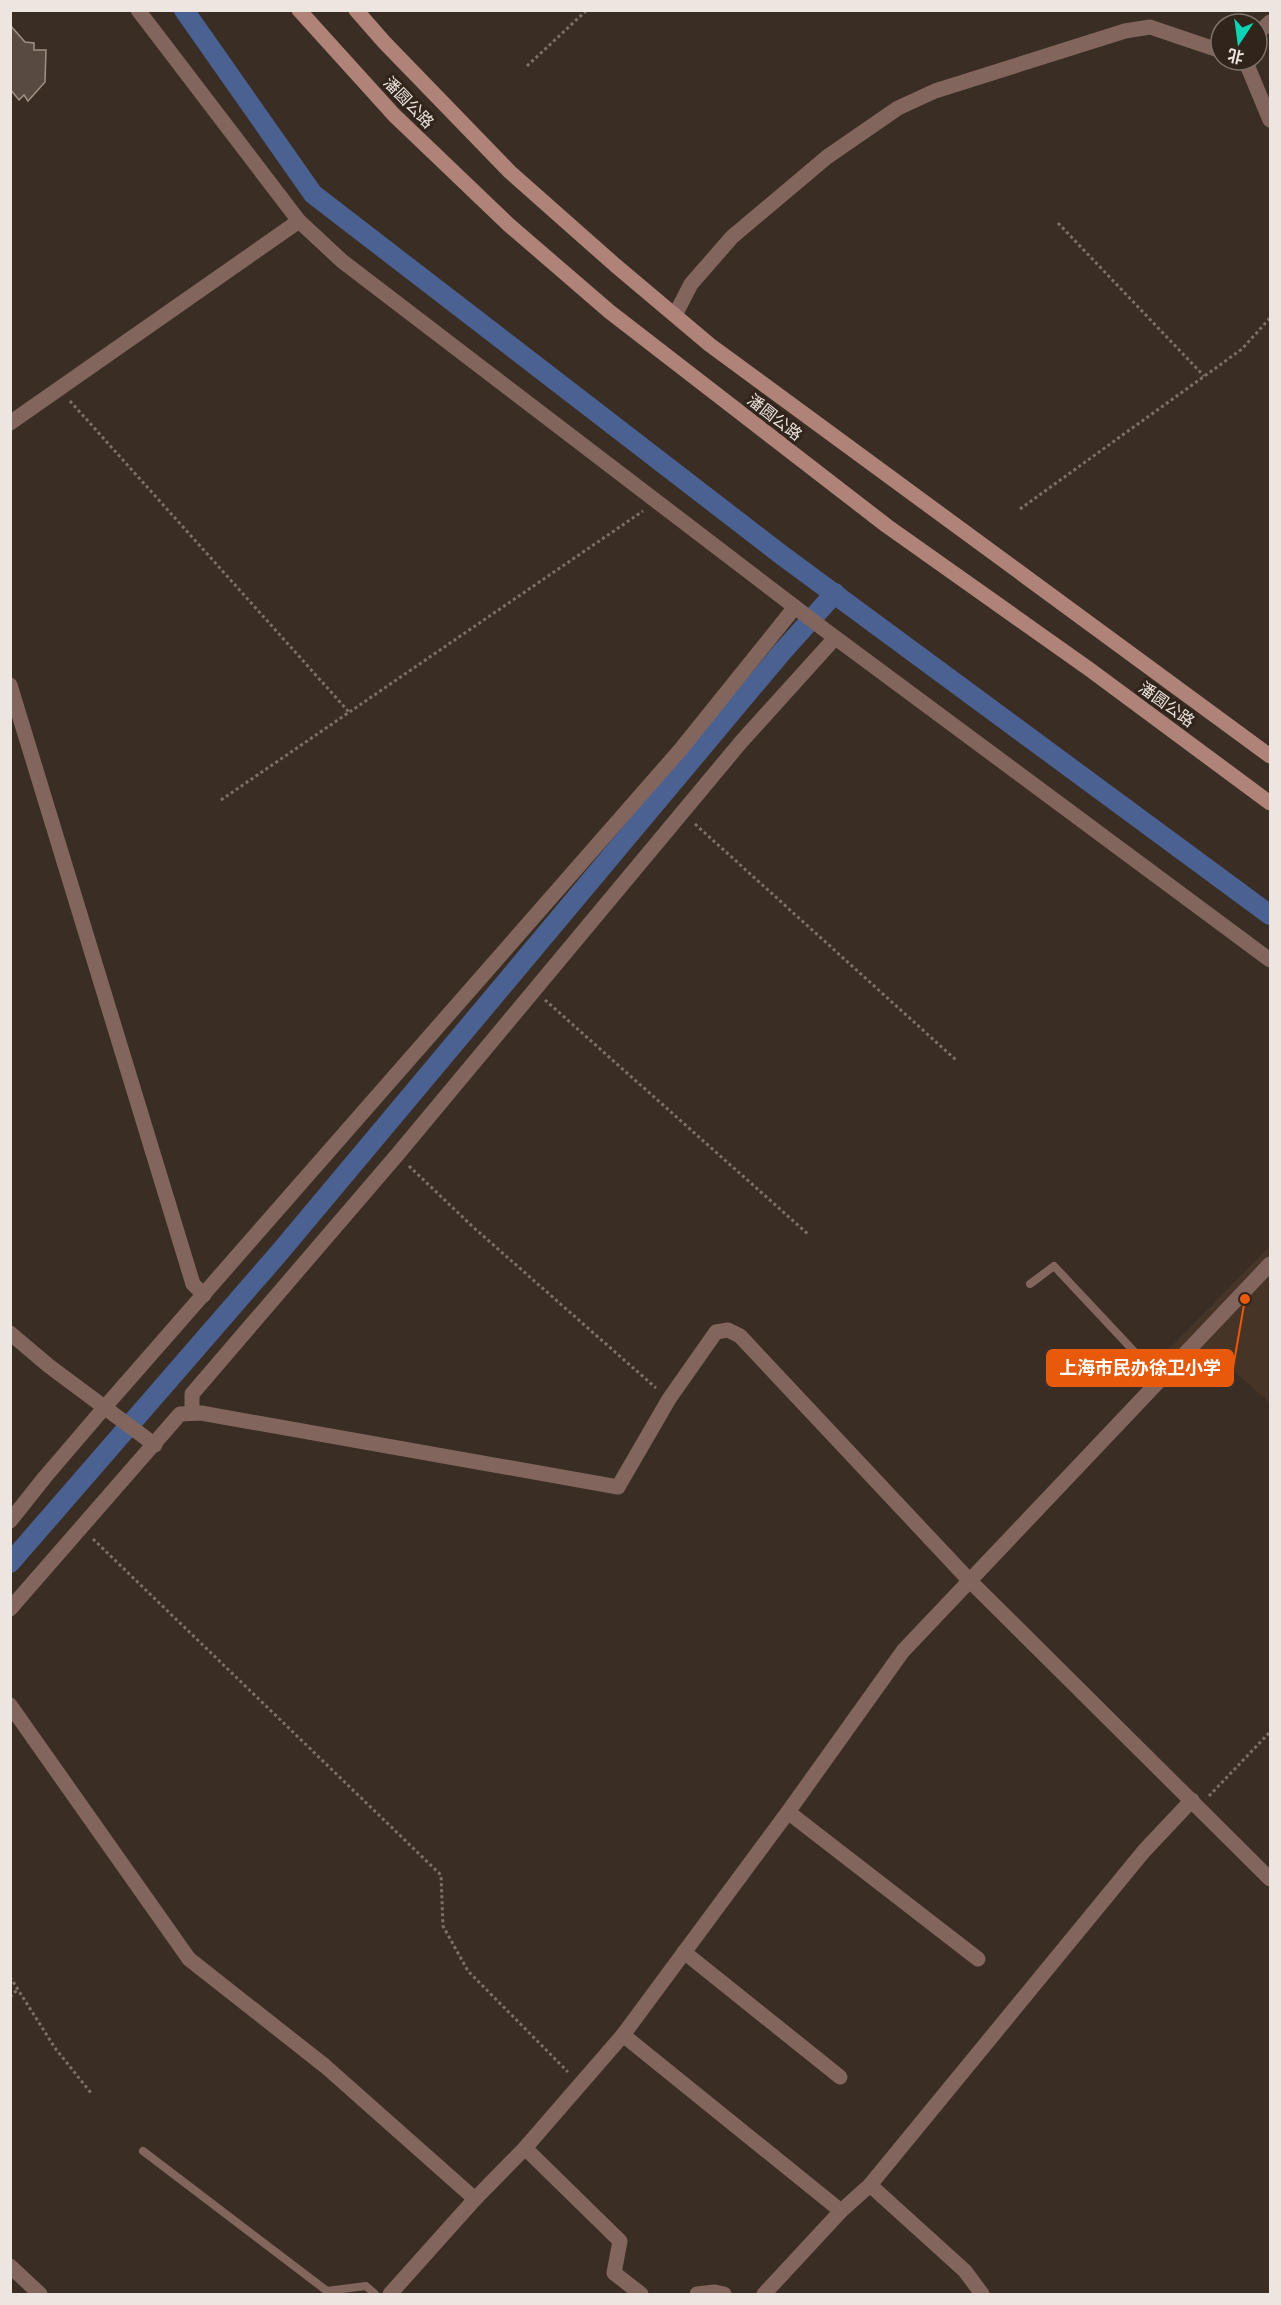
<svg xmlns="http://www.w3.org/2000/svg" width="1281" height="2305" viewBox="0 0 1281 2305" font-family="Mulish,'Noto Sans SC',sans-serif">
  <rect width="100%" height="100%" fill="#3a2d24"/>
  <polygon fill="#463426" points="1270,1246 1270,1403 1223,1362 1215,1383 1193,1388 1167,1351"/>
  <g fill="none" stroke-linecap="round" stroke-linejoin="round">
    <g stroke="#4a6192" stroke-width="20">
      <polyline points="184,10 313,194 783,556 1270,915"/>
      <polyline points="10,1563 279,1253 782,652 835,593"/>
    </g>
  </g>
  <polygon fill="#584a40" stroke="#a09085" stroke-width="1.5" points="10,25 25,42 34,43 34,50 46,50 45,82 28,101 24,95 19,100 10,89"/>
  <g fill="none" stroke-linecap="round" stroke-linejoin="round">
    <g stroke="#7c7169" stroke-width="3" stroke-dasharray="3 3" stroke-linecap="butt">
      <polyline points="527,66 587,10"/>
      <polyline points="1058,223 1204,376"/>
      <polyline points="70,401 349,712"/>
      <polyline points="1020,509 1242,349 1270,318"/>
      <polyline points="221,800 643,511"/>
      <polyline points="695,824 956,1060"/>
      <polyline points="545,1000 808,1234"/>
      <polyline points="409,1166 473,1227 656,1388"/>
      <polyline points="93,1539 441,1875 443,1926 468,1971 568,2072"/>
      <polyline points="1209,1796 1270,1732"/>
      <polyline points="10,1977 55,2048 91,2093"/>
      <polyline points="10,1997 18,1989"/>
    </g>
    <g stroke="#82665e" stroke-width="8">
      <polyline points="1030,1284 1054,1266 1160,1379"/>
      <polyline points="143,2151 327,2291 366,2286 375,2294"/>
    </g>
    <g stroke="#82665e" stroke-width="15">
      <polyline points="138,10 299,221 342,261 825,630 1270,960"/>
      <polyline points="1257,34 1270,22"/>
      <polyline points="1245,60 1270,120"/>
      <polyline points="675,315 691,284 732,237 827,157 898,108 935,91 1125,31 1150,27 1221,51"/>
      <polyline points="10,423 299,221"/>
      <polyline points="10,685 193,1284 204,1295"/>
      <polyline points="10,1333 49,1366 155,1445"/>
      <polyline points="192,1413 192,1394 397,1155 741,742 835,638"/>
      <polyline points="10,1521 45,1477 104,1408 681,749 795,607"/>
      <polyline points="10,1609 180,1414 201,1413 618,1487 669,1399 716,1332 728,1330 740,1336 969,1580 1270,1879"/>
      <polyline points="10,1705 189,1959 325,2066 475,2199"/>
      <polyline points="788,1812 978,1959"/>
      <polyline points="684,1952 840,2077"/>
      <polyline points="623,2035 841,2211 870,2185 1144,1851 1192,1800"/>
      <polyline points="525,2148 620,2241 614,2273 641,2294"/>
      <polyline points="870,2185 965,2271 982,2294"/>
      <polyline points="10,2266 40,2294"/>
      <polyline points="390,2294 475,2199 525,2148 623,2035 788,1812 903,1651 1270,1264"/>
      <polyline points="697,2294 715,2292 724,2294"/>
      <polyline points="764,2294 841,2211"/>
    </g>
    <g stroke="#af8377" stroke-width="15">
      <polyline points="299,10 394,115 509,225 610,312 887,526 1089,669 1270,803"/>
      <polyline points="356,10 384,42 510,172 615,265 710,345 1270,756"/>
    </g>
  </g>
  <g text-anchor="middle" stroke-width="6" stroke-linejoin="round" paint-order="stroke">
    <g font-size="16" fill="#ede5df" stroke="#30241b">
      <text transform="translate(409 102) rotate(46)" y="6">潘圆公路</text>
      <text transform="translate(775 417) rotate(38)" y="6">潘圆公路</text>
      <text transform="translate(1167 704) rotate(36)" y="6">潘圆公路</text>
    </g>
  </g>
  <path fill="none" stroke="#e8590c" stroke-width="2" d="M1245 1299L1233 1368"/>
  <circle fill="#e8590c" stroke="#30241b" stroke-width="2" cx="1245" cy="1299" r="6"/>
  <rect fill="#e8590c" stroke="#e8590c" stroke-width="2" x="1047" y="1350" width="186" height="36" rx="6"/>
  <g font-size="18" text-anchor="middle" font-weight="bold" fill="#fff">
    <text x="1140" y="1374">上海市民办徐卫小学</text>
  </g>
  <rect width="1281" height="2305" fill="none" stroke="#ede5df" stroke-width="24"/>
  <g transform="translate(1239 42) rotate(193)"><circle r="28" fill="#30241b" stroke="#7c7169" stroke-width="1.5"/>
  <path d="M0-4.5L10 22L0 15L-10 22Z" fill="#0cd5b5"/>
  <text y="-9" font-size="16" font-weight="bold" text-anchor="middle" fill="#ede5df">北</text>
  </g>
</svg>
